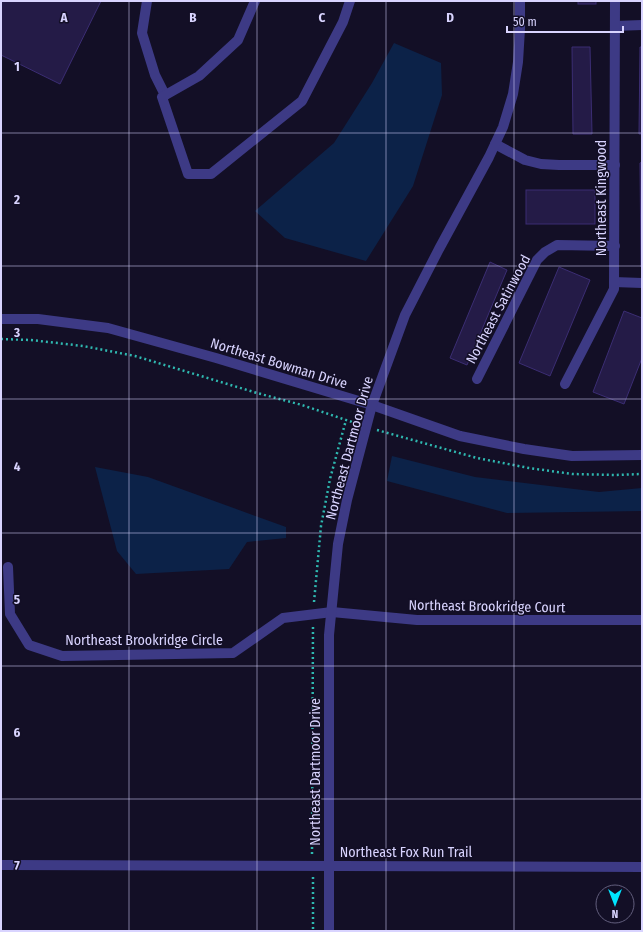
<svg xmlns="http://www.w3.org/2000/svg" width="643" height="932" viewBox="0 0 643 932" font-family="'Fira Sans Condensed',sans-serif">
  <rect width="100%" height="100%" fill="#130f26"/>
  <g fill="#0c2248">
    <polygon points="394,43 441,63 442,95 413,186 366,261 285,238 255,211 334,143 372,83"/>
    <polygon points="392,456 475,477 599,492 642,488 642,511 507,513 387,481"/>
    <polygon points="95,467 148,477 286,527 286,538 247,542 229,569 136,574 117,551"/>
  </g>
  <g fill="#241b47" stroke="#3b2d73">
    <polygon points="1,1 101,1 60,84 1,55"/>
    <rect x="578" y="1" width="18" height="3"/>
    <polygon points="572,47 590,47 592,134 573,134"/>
    <polygon points="640,47 642,47 642,134 639,134"/>
    <polygon points="642,162 642,267 641,267 640,163"/>
    <rect x="526" y="190" width="69" height="34"/>
    <polygon points="490,262 507,270 467,365 450,358"/>
    <polygon points="559,267 590,280 550,376 519,363"/>
    <polygon points="624,311 642,318 642,358 624,404 593,392"/>
  </g>
  <g fill="none" stroke-linecap="round" stroke-linejoin="round">
    <g stroke="#2fb8b0" stroke-width="2.5" stroke-dasharray="2 3" stroke-linecap="butt">
      <polyline points="1,339 31,340 83,346 135,356 257,393 302,405 355,423"/>
      <polyline points="377,430 477,458 529,468 572,474 615,475 642,474"/>
      <polyline points="314,602 321,526 330,479 346,420"/>
      <polyline points="312,854 313,625"/>
      <polyline points="313,877 313,931"/>
    </g>
    <g stroke="#3d3a85" stroke-width="10">
      <polyline points="147,1 142,33 155,75 165,95"/>
      <polyline points="255,1 238,40 199,76 162,97 188,174 211,174 302,101 343,22 350,1"/>
      <polyline points="615,26 642,25"/>
      <polyline points="495,144 525,160 541,164 559,165 615,165"/>
      <polyline points="614,282 642,283"/>
      <polyline points="1,319 38,319 108,328 216,358 372,405 460,436 524,449 572,456 642,455"/>
      <polyline points="477,379 537,260 545,252 557,245 615,246"/>
      <polyline points="565,384 614,289 615,1"/>
      <polyline points="8,567 10,614 29,645 62,656 233,653 283,618 332,612 417,620 642,620"/>
      <polyline points="1,865 642,867"/>
      <polyline points="329,931 329,635 338,544 347,500 372,405 405,315 439,249 489,157 503,127 513,94 518,62 520,29 520,1"/>
    </g>
  </g>
  <path fill="none" stroke="#d9d4ff" stroke-width="1" stroke-opacity="0.55" d="M129 1V931M257 1V931M386 1V931M514 1V931M1 133H642M1 266H642M1 399H642M1 533H642M1 666H642M1 799H642"/>
  <g text-anchor="middle" stroke-width="3" stroke-linejoin="round" paint-order="stroke">
    <g font-size="14" fill="#d9d4ff" stroke="#130f26">
      <text transform="translate(601 198) rotate(-90)" y="5">Northeast Kingwood</text>
      <text transform="translate(498 309) rotate(-62)" y="5">Northeast Satinwood</text>
      <text transform="translate(279 363) rotate(17)" y="5">Northeast Bowman Drive</text>
      <text transform="translate(349 448) rotate(-75)" y="5">Northeast Dartmoor Drive</text>
      <text transform="translate(487 606) rotate(1)" y="5">Northeast Brookridge Court</text>
      <text x="144" y="645">Northeast Brookridge Circle</text>
      <text transform="translate(315 772) rotate(-90)" y="5">Northeast Dartmoor Drive</text>
      <text x="406" y="857">Northeast Fox Run Trail</text>
    </g>
  </g>
  <g font-size="13" text-anchor="middle" font-weight="bold" fill="#d9d4ff" stroke="#130f26" stroke-width="3" stroke-linejoin="round" paint-order="stroke">
    <text x="64" y="22">A</text>
    <text x="193" y="22">B</text>
    <text x="322" y="22">C</text>
    <text x="450" y="22">D</text>
    <text x="17" y="71">1</text>
    <text x="17" y="204">2</text>
    <text x="17" y="337">3</text>
    <text x="17" y="471">4</text>
    <text x="17" y="604">5</text>
    <text x="17" y="737">6</text>
    <text x="17" y="870">7</text>
  </g>
  <rect width="643" height="932" fill="none" stroke="#d9d4ff" stroke-width="4"/>
  <g transform="translate(615 904) rotate(180)"><circle r="19" fill="#130f26" stroke="#625e7d"/>
  <path d="M0-3L7 15L0 10L-7 15Z" fill="#00e5ff"/>
  <text y="-6" font-size="11" font-weight="bold" text-anchor="middle" fill="#d9d4ff">N</text>
  </g>
  <path d="M507 26v6h116v-6" fill="none" stroke="#d9d4ff" stroke-width="2"/>
  <text x="513" y="26" font-size="12" fill="#d9d4ff" stroke="#130f26" stroke-width="3" paint-order="stroke">50 m</text>
</svg>
